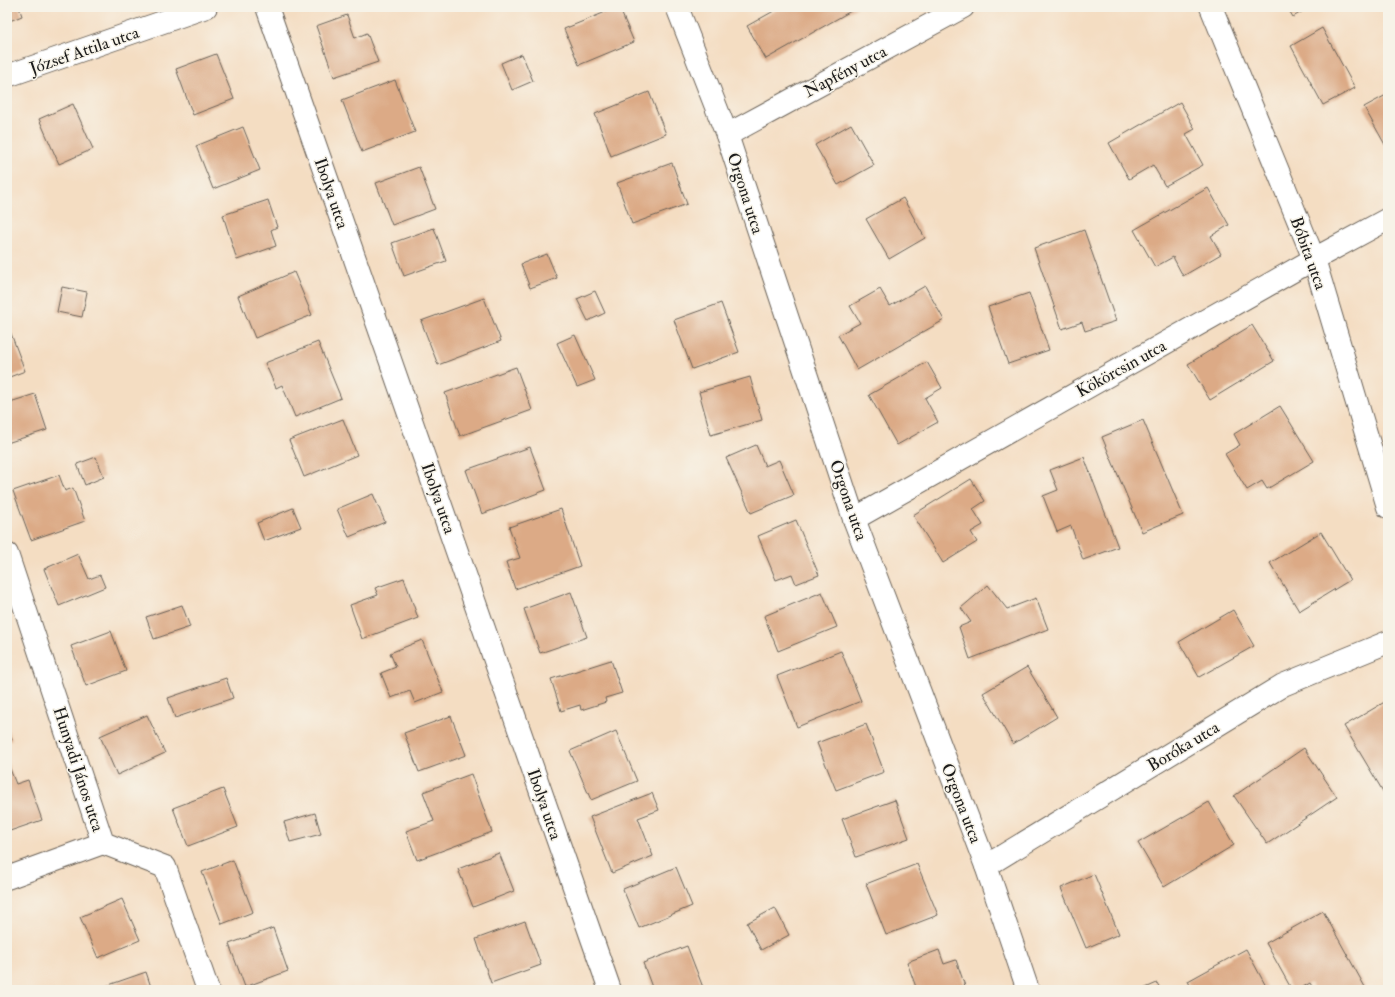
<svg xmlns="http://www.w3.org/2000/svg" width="1395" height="997" viewBox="0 0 1395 997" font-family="'IM FELL Double Pica',serif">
  <rect width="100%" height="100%" fill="#f7f3e8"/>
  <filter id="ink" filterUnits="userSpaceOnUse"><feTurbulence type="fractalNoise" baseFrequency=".025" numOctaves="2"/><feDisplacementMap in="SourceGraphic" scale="8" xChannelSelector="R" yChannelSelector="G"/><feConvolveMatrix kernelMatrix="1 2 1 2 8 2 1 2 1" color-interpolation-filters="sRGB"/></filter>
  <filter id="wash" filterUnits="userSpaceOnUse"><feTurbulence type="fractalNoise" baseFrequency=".012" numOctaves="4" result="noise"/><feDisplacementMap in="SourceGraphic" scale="16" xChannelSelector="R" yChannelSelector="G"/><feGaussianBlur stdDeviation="0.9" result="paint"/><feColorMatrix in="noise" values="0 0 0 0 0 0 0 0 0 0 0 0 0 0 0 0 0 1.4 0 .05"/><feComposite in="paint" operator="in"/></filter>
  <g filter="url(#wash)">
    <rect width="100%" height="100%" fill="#f4ddc2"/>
    <g id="blocks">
      <g fill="#dcaa86">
        <polygon points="7,7 19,7 22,16 7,22"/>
        <polygon points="618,7 619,7 634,42 579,65 564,29"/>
        <polygon points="781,7 858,7 766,59 747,26"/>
        <polygon points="1287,7 1310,7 1293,17"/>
        <polygon points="347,15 355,38 367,33 378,62 334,77 316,26"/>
        <polygon points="1322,28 1355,88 1323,105 1291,46"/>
        <polygon points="216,54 234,99 193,115 176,69"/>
        <polygon points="522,54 533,81 512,90 501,63"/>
        <polygon points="395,80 415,132 362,152 342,100"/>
        <polygon points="649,92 666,134 611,156 595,114"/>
        <polygon points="1388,94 1388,150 1364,107"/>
        <polygon points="1180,102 1195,129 1186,134 1203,165 1165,186 1153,165 1129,179 1109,143"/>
        <polygon points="73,104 93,149 59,164 39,119"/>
        <polygon points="851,124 874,165 838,185 815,145"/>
        <polygon points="243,127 260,170 213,189 196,146"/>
        <polygon points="672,163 687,204 632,224 617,183"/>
        <polygon points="419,167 435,209 392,225 376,183"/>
        <polygon points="1208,188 1229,225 1211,236 1221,254 1183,276 1173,257 1155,267 1134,230"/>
        <polygon points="903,198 925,238 889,259 866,219"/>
        <polygon points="268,200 277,227 271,230 276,246 237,260 223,215"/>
        <polygon points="434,228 446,261 404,276 392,243"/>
        <polygon points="1084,230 1116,321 1085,331 1082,322 1062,329 1034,248"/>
        <polygon points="547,254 557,278 530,288 521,264"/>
        <polygon points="294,272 312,315 255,338 238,296"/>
        <polygon points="925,286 944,320 857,370 838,335 860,323 850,306 880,289 890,306"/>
        <polygon points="62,287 87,292 82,317 57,312"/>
        <polygon points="595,291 605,313 588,321 577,299"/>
        <polygon points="1029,293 1049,350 1008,364 988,307"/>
        <polygon points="484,298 501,341 438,365 421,321"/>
        <polygon points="721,303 739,352 692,369 674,320"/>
        <polygon points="7,323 25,371 7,378"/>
        <polygon points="1252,325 1274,361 1210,400 1188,364"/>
        <polygon points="575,335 595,380 577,387 557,343"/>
        <polygon points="318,342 341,398 295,417 282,385 276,388 265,363"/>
        <polygon points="927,362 942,388 925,398 938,422 897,445 869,395"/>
        <polygon points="516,367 532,410 460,436 445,393"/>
        <polygon points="750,377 762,420 711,435 699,392"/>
        <polygon points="35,394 47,430 7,443 7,403"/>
        <polygon points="1280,406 1314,461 1267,489 1262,481 1247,490 1225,454 1240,445 1234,434"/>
        <polygon points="343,419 357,455 304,477 289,440"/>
        <polygon points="1143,420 1183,515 1142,532 1102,437"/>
        <polygon points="756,445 765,466 779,460 794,495 751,513 726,458"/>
        <polygon points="530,447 546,490 482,514 466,470"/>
        <polygon points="96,457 104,477 85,485 77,464"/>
        <polygon points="1084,457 1118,547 1083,560 1071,526 1057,532 1043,496 1058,490 1050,470"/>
        <polygon points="59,475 65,491 73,488 85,521 31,540 13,491"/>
        <polygon points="971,479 985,501 973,509 983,525 971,532 977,542 943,563 913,515"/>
        <polygon points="373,494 385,522 349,537 337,509"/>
        <polygon points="293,508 301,527 264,541 257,523"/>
        <polygon points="561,509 580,566 515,589 506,562 520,558 509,527"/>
        <polygon points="796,520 819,575 796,584 792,574 776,580 758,536"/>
        <polygon points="1321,532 1350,580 1299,611 1270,563"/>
        <polygon points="78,554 89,579 100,575 105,587 59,606 44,569"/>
        <polygon points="404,578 418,618 362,639 350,605 378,595 375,588"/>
        <polygon points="988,585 1007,609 1036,598 1048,629 970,659 959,627 971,622 961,608"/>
        <polygon points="571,592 587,637 540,653 524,609"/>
        <polygon points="822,592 837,627 778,651 764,616"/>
        <polygon points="182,605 190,627 154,639 146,617"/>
        <polygon points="1233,610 1254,646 1199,677 1179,642"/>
        <polygon points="111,631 126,671 86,686 71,646"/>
        <polygon points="422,640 443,692 415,703 410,691 391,698 381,673 396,667 390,653"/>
        <polygon points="841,651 861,701 797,727 777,676"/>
        <polygon points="611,660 622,693 605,698 606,702 581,710 580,705 561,711 551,679"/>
        <polygon points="1027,667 1057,717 1013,744 983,693"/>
        <polygon points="226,678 233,698 175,718 168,698"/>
        <polygon points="1388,700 1388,791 1384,793 1344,726"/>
        <polygon points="147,715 165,753 117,775 100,736"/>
        <polygon points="451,716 466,755 419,772 404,733"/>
        <polygon points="866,724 884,772 836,790 817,743"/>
        <polygon points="7,726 12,740 7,742"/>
        <polygon points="616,731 637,781 591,800 570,751"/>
        <polygon points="1304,748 1337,797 1267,844 1234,796"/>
        <polygon points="7,764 8,764 16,784 28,780 42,820 7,832"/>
        <polygon points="471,774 492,832 417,860 406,831 434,821 423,792"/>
        <polygon points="223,789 238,827 188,846 173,808"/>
        <polygon points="652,793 659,810 638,818 653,856 612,873 590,817"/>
        <polygon points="895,800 909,838 856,857 842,819"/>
        <polygon points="1209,802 1234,845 1164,887 1138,843"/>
        <polygon points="315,813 321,834 290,842 284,822"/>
        <polygon points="499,853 514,891 473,907 458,869"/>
        <polygon points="233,860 253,912 222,924 202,872"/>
        <polygon points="917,864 938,915 886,935 866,884"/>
        <polygon points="676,867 692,906 639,928 623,889"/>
        <polygon points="1094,874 1119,934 1086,948 1061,888"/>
        <polygon points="122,899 140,940 98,958 80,917"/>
        <polygon points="775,908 789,935 761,950 747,923"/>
        <polygon points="1323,911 1365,987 1358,990 1314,990 1310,983 1298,990 1292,990 1266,943"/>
        <polygon points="525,921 541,965 491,983 476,939"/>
        <polygon points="273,928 288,971 245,987 229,944"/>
        <polygon points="687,946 704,990 653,990 643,963"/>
        <polygon points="1246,949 1268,990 1192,990 1188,981"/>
        <polygon points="939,950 944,964 956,960 965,986 956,990 917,990 907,962"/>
        <polygon points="146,972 152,990 104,990 103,987"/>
        <polygon points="1157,983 1161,990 1141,990"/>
      </g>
    </g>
  </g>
  <g filter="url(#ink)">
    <use href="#blocks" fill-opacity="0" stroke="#686056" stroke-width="1"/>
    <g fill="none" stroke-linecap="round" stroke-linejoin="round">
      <g stroke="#686056" stroke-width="24">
        <g id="minor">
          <polyline points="267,7 610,990"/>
          <polyline points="677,7 727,135 854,519 986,866 1028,990"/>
          <polyline points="1211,7 1314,259 1388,507"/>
          <polyline points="7,76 206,7"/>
          <polyline points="727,135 963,7"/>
          <polyline points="854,519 1314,259 1388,219"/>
          <polyline points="7,554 103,843 165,867 208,990"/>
          <polyline points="986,866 1283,685 1388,642"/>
          <polyline points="7,878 103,843"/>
        </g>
      </g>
      <use href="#minor" stroke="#fff" stroke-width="22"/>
    </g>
  </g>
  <g text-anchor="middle" stroke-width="3" stroke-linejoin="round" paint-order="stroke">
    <g font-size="17" fill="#1c1c1c" stroke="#f7f3e8">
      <text transform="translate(84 50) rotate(-19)" y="6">József Attila utca</text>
      <text transform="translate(845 71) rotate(-28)" y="6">Napfény utca</text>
      <text transform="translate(332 193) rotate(71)" y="6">Ibolya utca</text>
      <text transform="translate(746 193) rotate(72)" y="6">Orgona utca</text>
      <text transform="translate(1309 253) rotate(70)" y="6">Bóbita utca</text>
      <text transform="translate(1121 368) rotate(-29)" y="6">Kökörcsin utca</text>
      <text transform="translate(439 498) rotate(71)" y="6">Ibolya utca</text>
      <text transform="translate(849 500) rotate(71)" y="6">Orgona utca</text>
      <text transform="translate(1183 746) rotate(-31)" y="6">Boróka utca</text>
      <text transform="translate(79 769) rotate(72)" y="6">Hunyadi János utca</text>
      <text transform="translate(962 803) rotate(69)" y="6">Orgona utca</text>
      <text transform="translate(545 804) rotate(71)" y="6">Ibolya utca</text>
    </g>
  </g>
  <rect width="1395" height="997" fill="none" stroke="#f7f3e8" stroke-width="24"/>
</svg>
